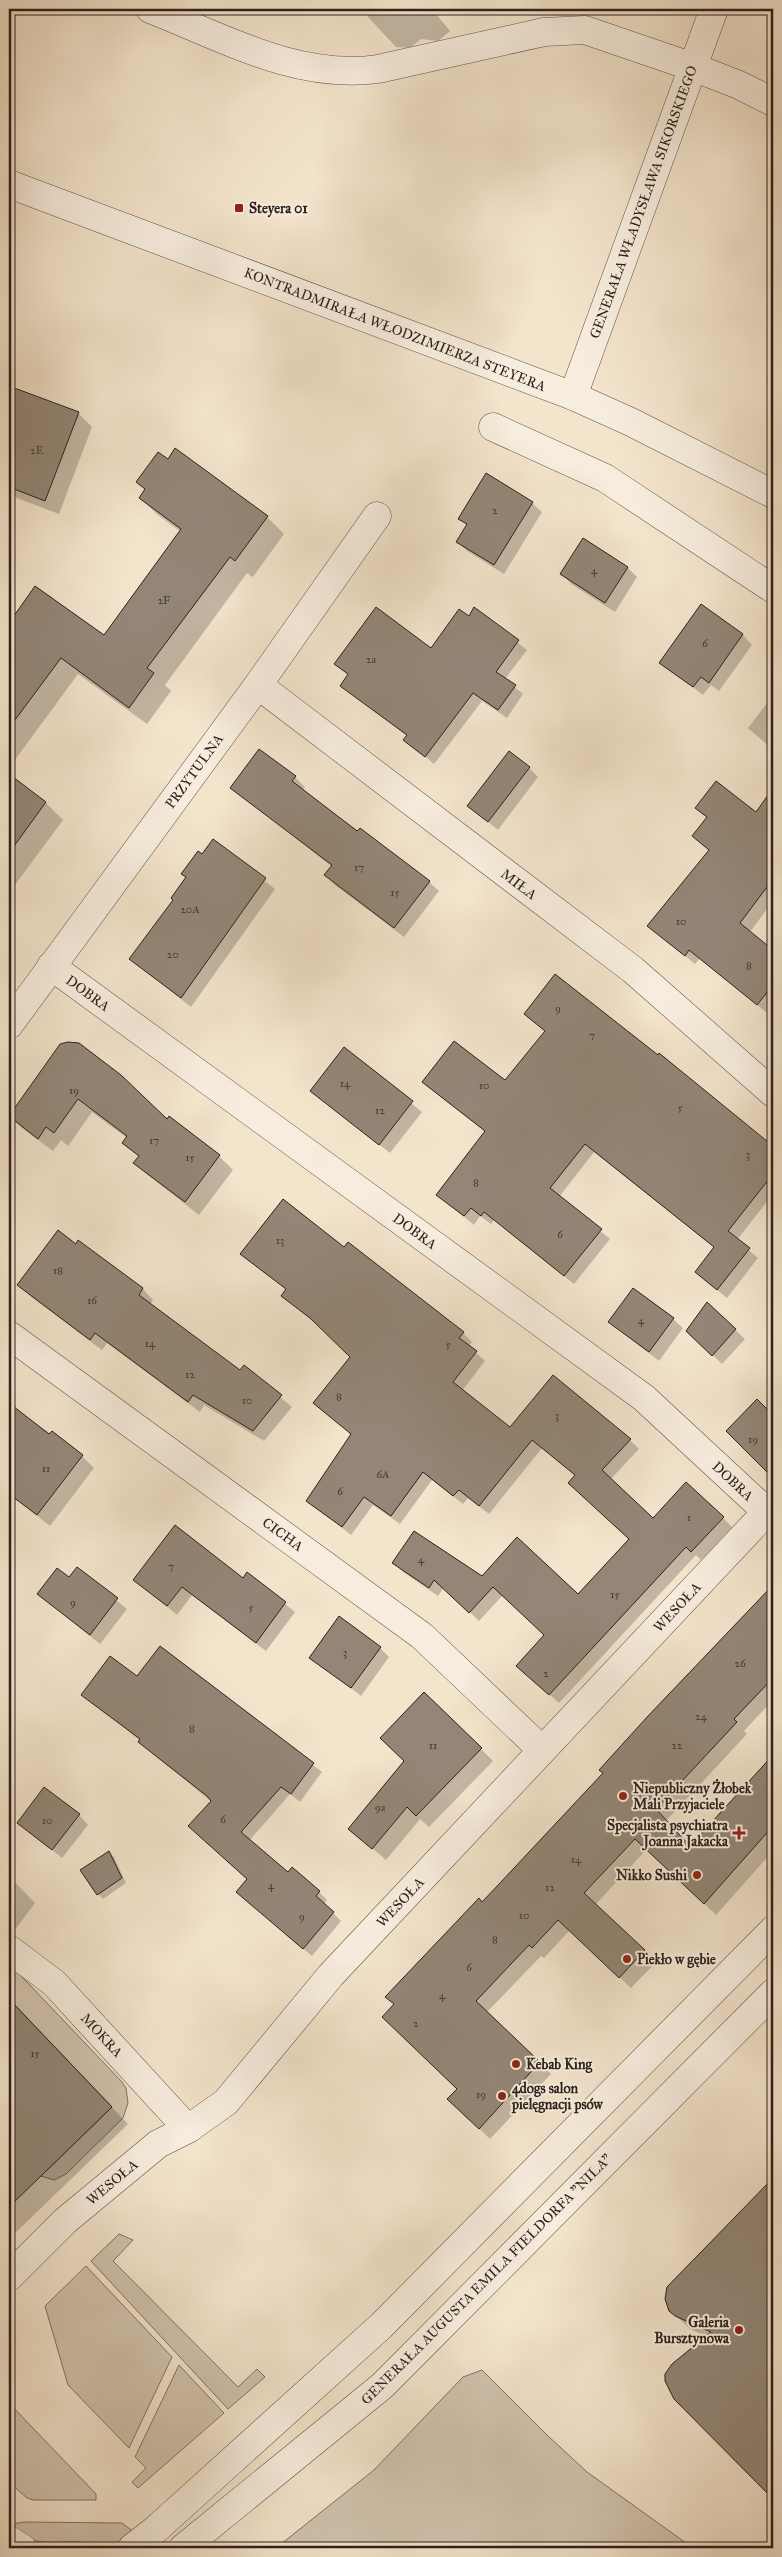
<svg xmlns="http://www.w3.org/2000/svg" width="782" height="2557" viewBox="0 0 782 2557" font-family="'IM FELL Great Primer',serif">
  <rect width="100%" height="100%" fill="#f3e4cc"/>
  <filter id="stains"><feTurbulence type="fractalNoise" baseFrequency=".004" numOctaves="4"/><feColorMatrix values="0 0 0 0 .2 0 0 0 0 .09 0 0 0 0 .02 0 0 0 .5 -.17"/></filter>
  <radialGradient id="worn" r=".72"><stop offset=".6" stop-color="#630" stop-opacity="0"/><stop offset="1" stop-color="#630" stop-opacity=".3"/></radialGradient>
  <g fill="#d1c3ae" stroke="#7e7264">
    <polygon points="9,1963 122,2082 126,2088 128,2103 123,2118 66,2174 54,2180 41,2176 112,2107 9,1999"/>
    <polygon points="119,2234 133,2240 113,2261 238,2387 257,2369 265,2377 228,2409 91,2261"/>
    <polygon points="86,2266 172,2357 129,2448 68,2385 45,2306"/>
    <polygon points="179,2365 224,2413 138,2488 132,2482 146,2468 135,2457"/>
    <polygon points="482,2370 547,2435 587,2472 693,2548 276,2548 374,2470 463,2377"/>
    <polygon points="9,2403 96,2494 96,2500 33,2500 27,2498 9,2482"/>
    <path d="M25 2522 122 2523 138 2535C113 2547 104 2545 77 2542 64 2541 51 2544 37 2541 27 2539 18 2533 9 2528L11 2524Z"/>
  </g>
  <g fill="#0003">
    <polygon points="368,9 432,9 450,31 438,41 421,39 410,48 396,47 366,15 370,11"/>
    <polygon points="10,388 78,413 92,427 59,514 9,495"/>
    <polygon points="168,460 267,517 284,534 253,577 247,573 165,685 171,691 147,724 78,674 9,768 9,625 35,587 104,637 181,532 158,515 140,498 146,490 138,482"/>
    <polygon points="532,503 542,512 504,574 467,551 458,542 467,526 460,518"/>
    <polygon points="627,567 637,577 615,612 571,584 562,574"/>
    <polygon points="701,606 743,635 752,645 719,691 711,685 703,695 661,663"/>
    <polygon points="475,609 527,650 505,679 523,694 507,718 482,701 434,764 405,739 407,736 342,686 349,675 336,664 431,650 469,617"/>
    <polygon points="773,695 773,750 748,728"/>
    <polygon points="259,750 295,777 305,787 302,790 429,882 439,891 404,937 335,885 326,875 332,867 231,787"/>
    <polygon points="529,768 538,777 498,830 469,806"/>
    <polygon points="9,775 46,803 63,820 9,893"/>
    <polygon points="773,790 773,901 750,932 773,951 773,1018 700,958 695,964 649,926 710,851 694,836 707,818 697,808 756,814"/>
    <polygon points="214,841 275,889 191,1007 130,959 175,901 187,878 183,874 203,856"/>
    <polygon points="526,1014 659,1055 773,1148 773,1194 737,1240 758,1258 727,1298 696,1272 715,1248 594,1152 559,1197 610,1239 574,1284 494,1220 491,1224 480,1216 474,1225 437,1195 486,1132 424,1082 505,1082 546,1032"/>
    <polygon points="61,1045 219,1156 233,1170 199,1215 149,1176 135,1163 139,1157 124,1142 127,1138 92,1112 68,1146 61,1140 53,1151 23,1129 9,1116"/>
    <polygon points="344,1049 422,1112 390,1153 312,1091"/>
    <polygon points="79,1242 143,1289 153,1300 150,1305 240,1372 244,1367 292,1407 264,1441 204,1405 200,1412 107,1343 102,1350 30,1296 19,1285"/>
    <polygon points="344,1249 463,1333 472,1342 469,1346 485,1361 462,1391 510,1429 630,1440 639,1449 610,1480 653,1520 723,1518 732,1527 701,1560 696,1555 559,1703 527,1675 545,1635 503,1595 479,1621 444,1587 438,1596 403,1572 394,1563 578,1596 630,1539 576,1476 542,1448 489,1514 468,1498 463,1504 432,1480 400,1524 373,1505 351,1535 308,1500 352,1435 315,1403 351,1357 320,1327 282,1296 287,1290 242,1254"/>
    <polygon points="707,1304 745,1339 722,1364 697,1340"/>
    <polygon points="673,1319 683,1328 659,1361 609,1322"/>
    <polygon points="9,1399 16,1406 14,1408 82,1456 94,1468 50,1526 9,1493 11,1486 9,1485"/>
    <polygon points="757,1400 773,1416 773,1476 727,1431"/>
    <polygon points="77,1568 127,1609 100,1644 38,1594 69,1579"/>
    <polygon points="248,1574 295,1612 266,1651 192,1595 177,1615 135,1580 244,1579"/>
    <polygon points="773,1588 773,1700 744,1731 747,1734 666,1821 691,1848 773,1757 773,1851 716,1915 647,1849 595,1905 656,1962 631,1988 570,1930 544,1958 541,1956 487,2012 551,2074 490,2139 460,2110 458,2089 482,1903 604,1774 601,1770"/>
    <polygon points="160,1648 322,1772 300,1802 290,1794 249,1841 288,1873 319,1892 327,1900 324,1904 341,1921 312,1956 246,1900 248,1879 212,1802 148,1750 141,1741 83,1695 137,1678"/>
    <polygon points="380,1648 389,1657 361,1696 311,1657"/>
    <polygon points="481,1749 493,1761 429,1827 420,1819 386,1860 350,1829"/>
    <polygon points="79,1815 88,1825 62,1858 18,1822"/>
    <polygon points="109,1852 114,1857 126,1883 103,1899 98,1894"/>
    <polygon points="9,1876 35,1903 14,1931 9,1926"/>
    <polygon points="9,2000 128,2124 9,2239"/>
    <polygon points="773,2180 773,2497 670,2392 666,2381 707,2337 690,2329 670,2310 666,2294 672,2281"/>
  </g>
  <g fill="#938677" stroke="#2c211b">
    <polygon points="9,386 79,412 45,501 9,487"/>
    <polygon points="175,448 268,516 235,561 230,557 147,668 154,673 129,708 61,658 9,728 9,623 35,586 104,635 181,529 139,498 145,489 136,482 158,452 168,459"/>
    <polygon points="486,473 533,502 494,565 456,542 467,524 458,519"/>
    <polygon points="583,538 628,567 605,603 560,574"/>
    <polygon points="701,604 743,634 709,683 701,677 693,687 659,663"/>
    <polygon points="376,607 431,648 459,609 469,616 474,607 519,640 496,672 516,685 498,710 473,693 425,757 403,740 407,735 340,686 348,674 334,664"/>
    <polygon points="259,749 296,776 292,781 357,831 360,828 430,881 394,928 324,875 332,865 230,788"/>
    <polygon points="509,751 530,767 488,822 467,806"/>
    <polygon points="9,774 46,802 9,853"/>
    <polygon points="716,781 756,812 773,788 773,879 740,923 773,950 773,985 757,1005 689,950 685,956 647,926 709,850 692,836 707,817 695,808"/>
    <polygon points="213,839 266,878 181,998 129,959 173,900 171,898 186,877 181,874 198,851 202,854"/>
    <polygon points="555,974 658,1055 659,1053 773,1146 773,1174 728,1231 750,1248 717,1290 695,1272 714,1247 585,1144 550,1188 602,1229 564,1276 484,1212 481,1216 471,1208 464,1216 436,1195 485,1131 422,1082 454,1041 505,1080 545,1031 524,1014"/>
    <polygon points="68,1042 79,1043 121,1075 167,1119 169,1116 220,1155 185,1202 133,1163 139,1156 122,1143 127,1136 78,1099 54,1133 46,1127 38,1139 9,1116 60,1044"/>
    <polygon points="344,1047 413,1101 379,1145 310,1091"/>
    <polygon points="283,1199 344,1247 348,1242 464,1332 459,1338 477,1351 453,1382 510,1427 553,1375 631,1439 602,1470 653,1518 686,1482 724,1517 691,1552 686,1547 549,1695 516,1666 544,1635 493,1587 469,1613 434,1580 429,1588 392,1563 414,1531 482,1576 517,1537 578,1594 629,1539 568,1483 575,1475 532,1440 479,1506 459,1490 453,1496 423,1472 391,1516 364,1497 342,1527 306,1501 351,1434 313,1403 350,1357 310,1318 281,1296 286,1289 240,1254"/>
    <polygon points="58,1230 76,1244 78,1240 143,1288 139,1295 240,1370 244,1365 282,1395 253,1431 193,1395 188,1402 95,1333 90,1340 17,1285"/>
    <polygon points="633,1288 674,1318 649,1352 608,1322"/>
    <polygon points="707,1302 736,1329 712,1356 686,1331"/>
    <polygon points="757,1399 773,1415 773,1478 726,1431"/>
    <polygon points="9,1403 49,1434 52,1431 83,1455 37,1515 9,1494"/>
    <polygon points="175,1525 243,1578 247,1572 286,1602 256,1643 182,1587 167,1606 133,1580"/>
    <polygon points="77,1567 118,1598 90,1635 37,1594 57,1568 69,1577"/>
    <polygon points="773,1585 773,1678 734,1719 737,1722 656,1809 690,1846 773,1755 773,1826 704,1904 635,1839 584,1893 645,1950 619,1978 558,1920 532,1948 529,1945 476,2001 540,2062 479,2129 447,2099 457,2089 382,2017 394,2004 385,1997 479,1898 482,1902 500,1883 603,1773 599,1770 648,1716"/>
    <polygon points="339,1616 381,1647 351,1688 309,1658"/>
    <polygon points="160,1646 314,1763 291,1794 281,1787 241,1832 288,1872 292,1867 320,1891 316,1896 334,1912 303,1949 236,1892 247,1879 188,1826 211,1801 207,1796 138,1742 140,1739 81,1695 110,1656 137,1676"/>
    <polygon points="424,1692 482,1748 416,1816 407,1807 372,1849 348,1829 404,1761 380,1738"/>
    <polygon points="44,1787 80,1814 52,1850 17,1823"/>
    <polygon points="109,1851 122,1878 97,1895 80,1870"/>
    <polygon points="9,1999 112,2107 9,2207"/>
    <polygon points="773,2178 773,2499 674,2399 665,2381 665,2374 672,2364 711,2332 675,2316 669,2311 665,2299 667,2287"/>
  </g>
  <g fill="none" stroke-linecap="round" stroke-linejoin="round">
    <g stroke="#5e5247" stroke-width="29">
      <g id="minor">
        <path d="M150 9C224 38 297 80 378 69L544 32 585 30 693 67 739 85 773 102"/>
        <polyline points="573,396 714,9"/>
        <polyline points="493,427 605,478 773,589"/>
        <polyline points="258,685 633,970 773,1093"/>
        <polyline points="51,966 644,1398 767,1512"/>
        <polyline points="9,1025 258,685 377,516"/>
        <polyline points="9,1335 422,1636 542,1750"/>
        <polyline points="9,1949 54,1983 188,2129"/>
        <polyline points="9,2277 65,2221 129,2168 158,2144 188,2129 226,2102 331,1975 773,1505"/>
      </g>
    </g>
    <g stroke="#5e5247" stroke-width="29">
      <g id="tertiary">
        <polyline points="9,184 573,396 631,422 773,494"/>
        <polyline points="9,2540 22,2548"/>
        <polyline points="132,2548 155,2530 381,2326 773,1930"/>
        <polyline points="183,2548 382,2386 773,1993"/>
      </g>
    </g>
    <use href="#minor" stroke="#f7edde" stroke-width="28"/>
    <use href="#tertiary" stroke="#f7edde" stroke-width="28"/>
  </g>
  <g fill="#8f2418" stroke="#f7edde" stroke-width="2">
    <rect x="234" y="203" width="10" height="10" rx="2.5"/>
    <circle cx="623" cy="1796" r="5"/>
    <path d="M736.5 1825.5h5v5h5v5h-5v5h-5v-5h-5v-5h5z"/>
    <circle cx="697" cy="1875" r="5"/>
    <circle cx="627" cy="1959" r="5"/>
    <circle cx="516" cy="2064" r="5"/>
    <circle cx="502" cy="2096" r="5"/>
    <circle cx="739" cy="2330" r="5"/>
  </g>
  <g text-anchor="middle" stroke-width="4" stroke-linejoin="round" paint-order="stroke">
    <g font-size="11" fill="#463a32">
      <text x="37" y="454">2E</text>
      <text x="495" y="514">2</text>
      <text x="594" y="574">4</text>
      <text x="164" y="604">2F</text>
      <text x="705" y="647">6</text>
      <text x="371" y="663">2a</text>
      <text x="359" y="871">17</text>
      <text x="395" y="896">15</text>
      <text x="190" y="913">20A</text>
      <text x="681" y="925">10</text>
      <text x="173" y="958">20</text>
      <text x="749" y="969">8</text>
      <text x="558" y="1012">9</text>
      <text x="592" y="1039">7</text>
      <text x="345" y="1087">14</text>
      <text x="484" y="1089">10</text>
      <text x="74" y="1094">19</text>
      <text x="680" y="1111">5</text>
      <text x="380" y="1114">12</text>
      <text x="154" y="1144">17</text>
      <text x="748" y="1158">3</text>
      <text x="190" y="1161">15</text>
      <text x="476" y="1186">8</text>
      <text x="560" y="1238">6</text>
      <text x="280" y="1244">13</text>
      <text x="58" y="1274">18</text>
      <text x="92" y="1304">16</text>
      <text x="641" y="1324">4</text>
      <text x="150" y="1347">14</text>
      <text x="448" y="1348">5</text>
      <text x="190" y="1378">12</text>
      <text x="339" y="1400">8</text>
      <text x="247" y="1404">10</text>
      <text x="557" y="1419">3</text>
      <text x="753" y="1443">19</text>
      <text x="46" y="1472">11</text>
      <text x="383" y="1478">6A</text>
      <text x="340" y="1495">6</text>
      <text x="689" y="1521">1</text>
      <text x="421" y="1563">4</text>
      <text x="171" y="1570">7</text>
      <text x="615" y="1598">15</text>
      <text x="73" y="1606">9</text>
      <text x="251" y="1611">5</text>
      <text x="345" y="1656">3</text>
      <text x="740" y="1667">26</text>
      <text x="546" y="1677">2</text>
      <text x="701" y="1720">24</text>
      <text x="192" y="1732">8</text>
      <text x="433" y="1749">11</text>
      <text x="677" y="1749">22</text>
      <text x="380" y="1811">9a</text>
      <text x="223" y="1823">6</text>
      <text x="47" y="1824">10</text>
      <text x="576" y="1863">14</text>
      <text x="271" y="1889">4</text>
      <text x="550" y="1891">12</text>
      <text x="524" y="1919">10</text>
      <text x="302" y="1920">9</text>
      <text x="495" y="1943">8</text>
      <text x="469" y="1971">6</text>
      <text x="442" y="1999">4</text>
      <text x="416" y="2027">2</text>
      <text x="35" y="2057">15</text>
      <text x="481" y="2098">19</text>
    </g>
    <g font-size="14" fill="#2c211b" stroke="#f7edde">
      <text transform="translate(643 202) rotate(-70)" y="5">GENERAŁA WŁADYSŁAWA SIKORSKIEGO</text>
      <text transform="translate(395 329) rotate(21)" y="5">KONTRADMIRAŁA WŁODZIMIERZA STEYERA</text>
      <text transform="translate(194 771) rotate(-54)" y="5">PRZYTULNA</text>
      <text transform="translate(519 884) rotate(37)" y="5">MIŁA</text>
      <text transform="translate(88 993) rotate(36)" y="5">DOBRA</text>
      <text transform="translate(415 1231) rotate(36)" y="5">DOBRA</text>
      <text transform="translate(733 1481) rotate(43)" y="5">DOBRA</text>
      <text transform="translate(283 1534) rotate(36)" y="5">CICHA</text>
      <text transform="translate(677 1607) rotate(-47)" y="5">WESOŁA</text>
      <text transform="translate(400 1902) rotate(-47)" y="5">WESOŁA</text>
      <text transform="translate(102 2035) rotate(47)" y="5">MOKRA</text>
      <text transform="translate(112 2182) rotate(-40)" y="5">WESOŁA</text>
      <text transform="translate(486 2279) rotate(-45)" y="5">GENERAŁA AUGUSTA EMILA FIELDORFA "NILA"</text>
    </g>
    <g font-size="14" font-weight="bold" fill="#2c211b" stroke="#f7edde" text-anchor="start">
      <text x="249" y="213">Steyera 01</text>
      <text x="633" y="1793">Niepubliczny Żłobek<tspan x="633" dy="16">Mali Przyjaciele</tspan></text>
      <text x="728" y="1830" text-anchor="end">Specjalista psychiatra<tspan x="728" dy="16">Joanna Jakacka</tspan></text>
      <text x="687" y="1880" text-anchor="end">Nikko Sushi</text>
      <text x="637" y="1964">Piekło w gębie</text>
      <text x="526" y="2069">Kebab King</text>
      <text x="512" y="2093">4dogs salon<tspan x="512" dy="16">pielęgnacji psów</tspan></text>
      <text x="729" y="2327" text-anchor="end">Galeria<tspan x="729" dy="16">Bursztynowa</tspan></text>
    </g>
  </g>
  <rect width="782" height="2557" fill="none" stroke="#f3e4cc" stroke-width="30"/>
  <rect x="10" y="10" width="762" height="2537" fill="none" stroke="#2c211b" stroke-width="2.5"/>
  <rect x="15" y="15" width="752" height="2527" fill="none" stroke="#2c211b"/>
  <rect width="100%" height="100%" filter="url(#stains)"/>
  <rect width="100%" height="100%" fill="url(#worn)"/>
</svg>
